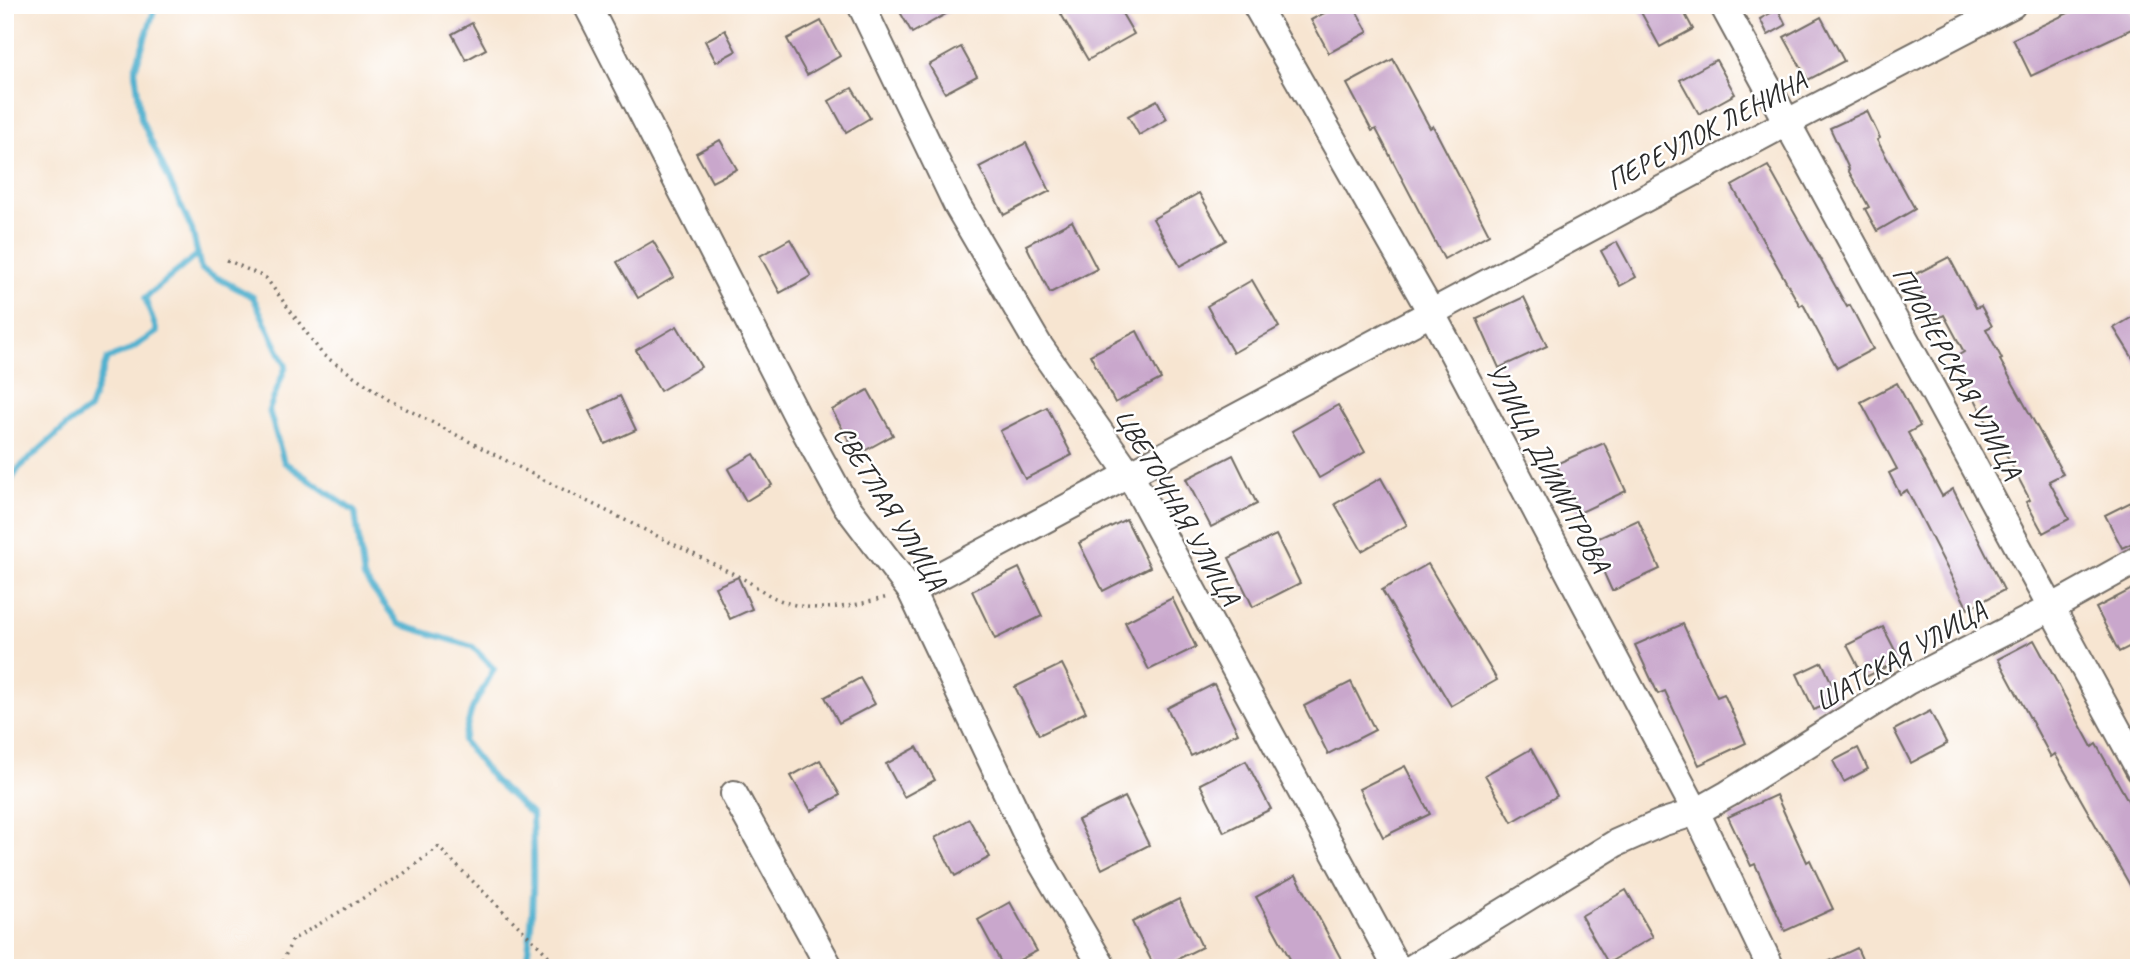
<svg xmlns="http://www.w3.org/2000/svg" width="2144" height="973" viewBox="0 0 2144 973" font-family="Caveat,sans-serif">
  <rect width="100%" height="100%" fill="#fff"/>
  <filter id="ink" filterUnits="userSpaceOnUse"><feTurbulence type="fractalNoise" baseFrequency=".0143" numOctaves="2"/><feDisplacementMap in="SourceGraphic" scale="14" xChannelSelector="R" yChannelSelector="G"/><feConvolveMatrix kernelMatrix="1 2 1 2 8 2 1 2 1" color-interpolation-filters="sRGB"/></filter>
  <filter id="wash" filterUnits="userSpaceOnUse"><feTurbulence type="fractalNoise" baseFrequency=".00686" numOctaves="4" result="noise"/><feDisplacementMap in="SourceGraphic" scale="28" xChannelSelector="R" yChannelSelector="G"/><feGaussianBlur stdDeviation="1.57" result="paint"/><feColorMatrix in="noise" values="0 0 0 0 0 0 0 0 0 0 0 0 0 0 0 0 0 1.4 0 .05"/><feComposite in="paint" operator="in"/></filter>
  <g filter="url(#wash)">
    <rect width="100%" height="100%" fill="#f7e5d1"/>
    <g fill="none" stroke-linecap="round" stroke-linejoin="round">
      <g stroke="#51b1cf" stroke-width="6">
        <path d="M156 5 135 69 141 119 192 230 201 269 253 297 286 366 269 410 284 462 355 512 364 578 399 624 473 647 494 669 472 709 463 741 494 780 532 815C534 867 535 917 525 968"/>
        <polyline points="5,490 19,468 66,426 89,409 107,359 128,351 157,332 145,298 198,254"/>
      </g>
    </g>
    <g id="blocks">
      <g fill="#c9a7cc">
        <polygon points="896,5 962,5 912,33"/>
        <polygon points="1076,5 1117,5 1134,34 1088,60 1061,14"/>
        <polygon points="1339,5 1353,5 1368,32 1329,53 1311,20"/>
        <polygon points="1637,5 1680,5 1693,29 1660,47"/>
        <polygon points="2085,5 2128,5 2138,26 2031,76 2013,39"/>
        <polygon points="1778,9 1786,25 1768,35 1760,19"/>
        <polygon points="1821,17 1844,61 1808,80 1784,37"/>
        <polygon points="821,21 840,56 807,75 787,39"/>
        <polygon points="472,23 486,49 466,60 452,34"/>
        <polygon points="725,30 736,51 716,62 705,41"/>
        <polygon points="961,47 977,76 945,93 929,65"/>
        <polygon points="1393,59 1430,128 1433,126 1489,234 1444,259 1376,129 1372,131 1347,84"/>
        <polygon points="1716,60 1735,94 1699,114 1680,80"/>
        <polygon points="852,88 870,118 846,132 829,101"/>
        <polygon points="1157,100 1167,119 1139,135 1128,116"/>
        <polygon points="1867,111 1880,138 1877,140 1915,209 1877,231 1865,209 1869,207 1848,170 1849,169 1830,128"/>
        <polygon points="720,140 737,169 712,182 696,153"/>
        <polygon points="1026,143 1050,191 1004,215 979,167"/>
        <polygon points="1768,166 1847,307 1850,305 1873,349 1837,368 1803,304 1800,306 1732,186"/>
        <polygon points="1199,193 1226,240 1180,266 1153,219"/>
        <polygon points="1072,221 1097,269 1050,293 1026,245"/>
        <polygon points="790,239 811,276 780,293 760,256"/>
        <polygon points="653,241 674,277 638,298 617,262"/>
        <polygon points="1617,242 1636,277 1620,286 1601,251"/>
        <polygon points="1949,257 1976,308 1981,306 1992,326 1986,329 2002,359 2000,360 2063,474 2049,481 2069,519 2043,533 2026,502 2030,500 2000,443 1998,444 1954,358 1964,352 1944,315 1936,319 1912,276"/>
        <polygon points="1252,280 1279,327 1233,353 1207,306"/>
        <polygon points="1524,297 1547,346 1499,368 1477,319"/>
        <polygon points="2139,313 2139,368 2114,328"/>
        <polygon points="677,326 701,367 660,391 636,350"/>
        <polygon points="1137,331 1161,379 1115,403 1090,355"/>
        <polygon points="1897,383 1920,426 1908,433 1942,496 1953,489 2004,590 1968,609 1907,490 1900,494 1889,473 1897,469 1861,402"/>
        <polygon points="868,390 893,435 857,455 832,410"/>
        <polygon points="620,396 636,430 605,444 589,411"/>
        <polygon points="1338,405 1365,452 1319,478 1292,431"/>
        <polygon points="1047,407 1072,455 1025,479 1000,431"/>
        <polygon points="1604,443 1626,491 1579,513 1556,464"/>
        <polygon points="754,454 772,485 746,501 728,469"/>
        <polygon points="1233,455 1257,504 1211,527 1186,479"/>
        <polygon points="1381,478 1407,525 1362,551 1335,504"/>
        <polygon points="2139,498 2139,540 2122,548 2105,515"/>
        <polygon points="1126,519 1150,567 1103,591 1079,543"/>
        <polygon points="1638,520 1660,569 1612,591 1590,542"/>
        <polygon points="1276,535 1300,583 1253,607 1229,558"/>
        <polygon points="1428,564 1497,680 1451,706 1382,590"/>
        <polygon points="1019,568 1042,616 995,639 972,591"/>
        <polygon points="738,577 752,609 730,619 715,587"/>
        <polygon points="2132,589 2139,601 2139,642 2119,652 2096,608"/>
        <polygon points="1172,598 1196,647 1149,670 1125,622"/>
        <polygon points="1683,624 1717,697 1724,694 1746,743 1699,765 1665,691 1658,694 1635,645"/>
        <polygon points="1883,627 1900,660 1864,678 1847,645"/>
        <polygon points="2034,640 2092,747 2096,744 2139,820 2139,901 2055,754 2051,757 1998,659"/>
        <polygon points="1822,662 1839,699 1814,710 1797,674"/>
        <polygon points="1062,664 1086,712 1039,735 1015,687"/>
        <polygon points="860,678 875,704 839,723 825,697"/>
        <polygon points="1351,682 1375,730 1328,754 1304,706"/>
        <polygon points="1214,684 1238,733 1191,756 1167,708"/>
        <polygon points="1930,711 1947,744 1911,763 1894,730"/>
        <polygon points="917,747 935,780 904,797 886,764"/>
        <polygon points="1858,748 1868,769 1844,782 1833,761"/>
        <polygon points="1531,749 1557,796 1512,822 1485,775"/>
        <polygon points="820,760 840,795 811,811 791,776"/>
        <polygon points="1246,761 1271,809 1224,832 1200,784"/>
        <polygon points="1405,766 1430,814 1383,837 1359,789"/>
        <polygon points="1776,795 1807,862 1810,860 1833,909 1785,931 1755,864 1751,866 1728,817"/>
        <polygon points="1125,797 1149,845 1102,869 1078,820"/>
        <polygon points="969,819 990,857 955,876 935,838"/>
        <polygon points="1296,875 1346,968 1295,968 1256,897"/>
        <polygon points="1626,890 1653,937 1608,963 1581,916"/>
        <polygon points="1179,899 1202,947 1160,968 1155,968 1132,922"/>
        <polygon points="1010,902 1037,951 1004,968 978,920"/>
        <polygon points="1857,948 1866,968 1815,968"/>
      </g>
    </g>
  </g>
  <g filter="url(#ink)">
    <use href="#blocks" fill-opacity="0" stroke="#726c65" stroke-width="2"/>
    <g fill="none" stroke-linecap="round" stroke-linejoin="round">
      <g stroke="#726c65" stroke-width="30">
        <g id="minor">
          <polyline points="587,5 798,418 845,504 911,591 1033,848 1103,968"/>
          <polyline points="861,5 957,205 1038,344 1130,475 1397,968"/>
          <polyline points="1256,5 1431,312 1696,812 1771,968"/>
          <polyline points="1723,5 2139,769"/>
          <polyline points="911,591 1786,123 2012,5"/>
          <polyline points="734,794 830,968"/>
          <polyline points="1412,968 1616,843 1661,823 1696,812 1728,794 1906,682 2051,608 2139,559"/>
        </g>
      </g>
      <g stroke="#726c65" stroke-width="3.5" stroke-dasharray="2 5" stroke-linecap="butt">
        <path d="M227 260 266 278 323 355 389 400 532 474 742 578C753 584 764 593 775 598 811 615 851 607 888 597"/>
        <polyline points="280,968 292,940 402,875 438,847 561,968"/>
      </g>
      <use href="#minor" stroke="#fff" stroke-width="26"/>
    </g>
  </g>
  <g text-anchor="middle" stroke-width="5" stroke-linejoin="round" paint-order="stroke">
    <g font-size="28" fill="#2b2b2b" stroke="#fff">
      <text transform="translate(1706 130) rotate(-28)" y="10">ПЕРЕУЛОК ЛЕНИНА</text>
      <text transform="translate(1958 372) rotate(61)" y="10">ПИОНЕРСКАЯ УЛИЦА</text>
      <text transform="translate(1549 467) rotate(62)" y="10">УЛИЦА ДИМИТРОВА</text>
      <text transform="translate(1178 506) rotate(60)" y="10">ЦВЕТОЧНАЯ УЛИЦА</text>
      <text transform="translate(891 507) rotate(58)" y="10">СВЕТЛАЯ УЛИЦА</text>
      <text transform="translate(1900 655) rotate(-30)" y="10">ШАТСКАЯ УЛИЦА</text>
    </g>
  </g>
  <rect width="2144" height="973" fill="none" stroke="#fff" stroke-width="28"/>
</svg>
